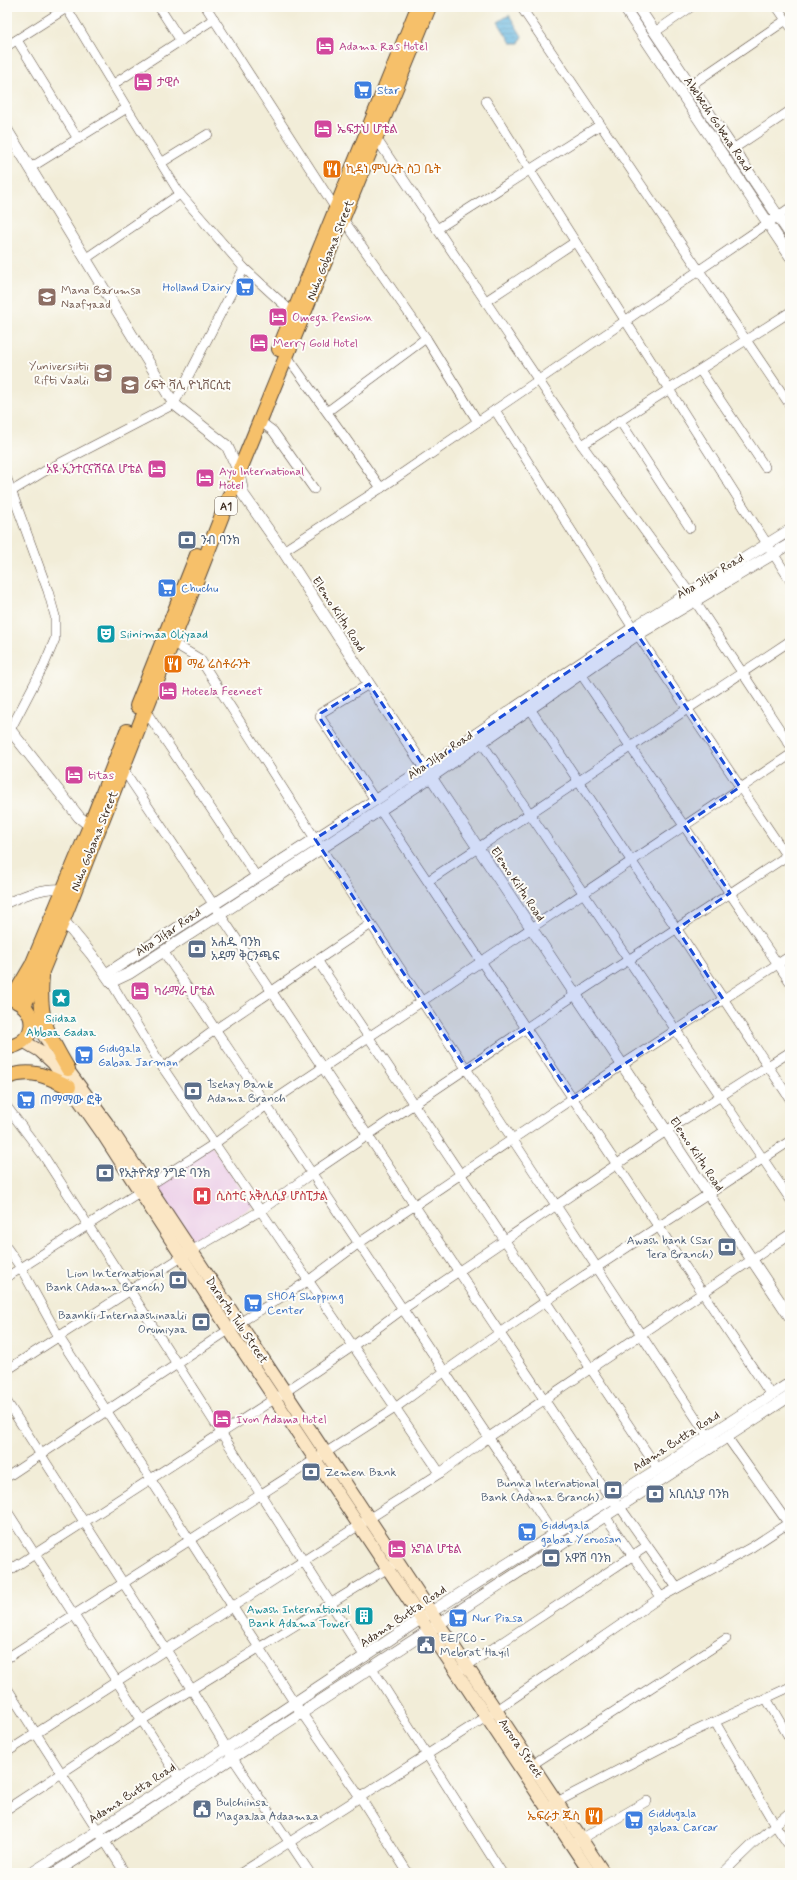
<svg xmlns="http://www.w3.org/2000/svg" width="797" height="1880" viewBox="0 0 797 1880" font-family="Mynerve,'Noto Sans Ethiopic',sans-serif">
  <defs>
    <pattern id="water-rules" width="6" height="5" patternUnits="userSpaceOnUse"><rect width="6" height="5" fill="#64b5df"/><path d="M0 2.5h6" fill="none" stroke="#5493b4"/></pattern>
  </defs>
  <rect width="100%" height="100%" fill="#fdfcf7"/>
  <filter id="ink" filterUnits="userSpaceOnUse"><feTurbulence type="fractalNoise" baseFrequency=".025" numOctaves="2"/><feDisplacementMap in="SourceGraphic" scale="8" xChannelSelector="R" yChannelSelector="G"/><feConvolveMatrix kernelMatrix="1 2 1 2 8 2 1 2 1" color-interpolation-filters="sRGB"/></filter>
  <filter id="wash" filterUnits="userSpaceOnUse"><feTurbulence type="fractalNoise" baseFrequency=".012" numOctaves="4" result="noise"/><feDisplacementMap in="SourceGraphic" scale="16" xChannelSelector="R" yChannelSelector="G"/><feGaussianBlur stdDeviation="0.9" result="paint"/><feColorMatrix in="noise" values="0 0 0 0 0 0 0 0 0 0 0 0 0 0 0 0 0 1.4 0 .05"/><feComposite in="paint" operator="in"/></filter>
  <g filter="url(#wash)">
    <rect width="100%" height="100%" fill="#f2edd8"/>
    <polygon fill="#edd1e9" points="211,1145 253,1206 192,1247 153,1186"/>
    <polygon fill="url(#water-rules)" stroke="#50707e" points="509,15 522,36 519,43 511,43 498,22"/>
  </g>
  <g filter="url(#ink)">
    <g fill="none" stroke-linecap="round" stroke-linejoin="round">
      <g stroke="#56473a" stroke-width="10">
        <g id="minor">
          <polyline points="66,7 127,108 180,194 244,268 293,313"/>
          <polyline points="159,7 181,41"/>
          <polyline points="206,7 336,209 426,338 478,422"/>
          <polyline points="521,7 790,405"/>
          <polyline points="777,7 790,26"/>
          <polyline points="655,32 691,7"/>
          <polyline points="17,40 78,139"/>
          <polyline points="7,46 68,7"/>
          <polyline points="112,85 214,19"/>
          <polyline points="691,85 786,20"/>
          <polyline points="486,101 790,580"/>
          <polyline points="376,138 582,445 689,592 790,745"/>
          <polyline points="733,149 790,111"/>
          <polyline points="161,163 208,134"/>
          <polyline points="30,168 127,108"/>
          <polyline points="437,229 600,125"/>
          <polyline points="85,259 180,194"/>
          <polyline points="486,301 575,242"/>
          <polyline points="284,352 381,488"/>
          <polyline points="700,370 765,467"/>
          <polyline points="495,410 633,628 790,861"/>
          <polyline points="328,411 426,338"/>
          <polyline points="620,421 690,528"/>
          <polyline points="261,422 273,431 314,489"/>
          <polyline points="582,445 790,312"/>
          <polyline points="7,479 48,591 55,616 55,639 44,665 7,736"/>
          <polyline points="7,494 45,471 174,404 244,268"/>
          <polyline points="283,551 381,488 790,208"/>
          <polyline points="168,640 200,659 321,848 711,1441"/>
          <polyline points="581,674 790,982"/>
          <polyline points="369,684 321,713 320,717 375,800"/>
          <polyline points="145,710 256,876"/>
          <polyline points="531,710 790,1099"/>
          <polyline points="482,743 790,1199"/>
          <polyline points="123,769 610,1498 620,1507 677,1588"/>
          <polyline points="380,810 771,1395"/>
          <polyline points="428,881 790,641"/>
          <path d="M7 903C24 895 48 885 67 890"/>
          <polyline points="163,951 554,1535"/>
          <polyline points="317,960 658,1469"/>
          <polyline points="111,982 163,1068 440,1473"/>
          <polyline points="163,1068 216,1029 371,924"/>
          <polyline points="7,1107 43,1155 365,1657"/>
          <polyline points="7,1248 21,1268 59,1337 294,1702 360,1797 408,1873"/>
          <polyline points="7,1277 214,1144 267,1105 790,755"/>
          <polyline points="7,1370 191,1251 260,1211 312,1173 575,995 790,854"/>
          <polyline points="7,1402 192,1690 232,1757 310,1873"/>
          <polyline points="727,1437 788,1523 790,1531"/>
          <polyline points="7,1477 239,1323 308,1281 359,1243 622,1065 790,956"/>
          <polyline points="7,1511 179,1778"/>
          <polyline points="605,1516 661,1597"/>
          <polyline points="7,1572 285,1392 353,1346 403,1309 666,1131 790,1052"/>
          <path d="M7 1658 395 1408C522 1313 657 1228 790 1141"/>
          <polyline points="372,1668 502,1873"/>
          <polyline points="462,1669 647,1546"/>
          <polyline points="7,1688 125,1873"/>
          <polyline points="766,1698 790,1739"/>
          <polyline points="715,1722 775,1825 790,1847"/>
          <polyline points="7,1752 440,1473 489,1437 790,1234"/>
          <polyline points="527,1768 726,1639"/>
          <polyline points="551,1805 684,1736 790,1687"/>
          <polyline points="7,1809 142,1720 393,1565"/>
          <polyline points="576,1842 647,1801"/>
          <polyline points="241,1873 486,1717 661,1597 752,1547 790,1522"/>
          <polyline points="723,1873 756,1841 790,1812"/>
        </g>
      </g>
      <g stroke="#56473a" stroke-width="12">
        <g id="tertiary">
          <polyline points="624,7 790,256"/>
          <polyline points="638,7 790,234"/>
          <polyline points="7,130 174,404 227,446 239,472 243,494 283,551 369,684 790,1317"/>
          <polyline points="7,726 79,817 90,826 96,829"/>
          <polyline points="63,920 92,955 111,982 130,973 431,777 637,635 790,544"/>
          <polyline points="106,974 439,759 633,628 790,530"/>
          <polyline points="32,1873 227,1748 431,1612 658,1469 790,1383"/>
          <polyline points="55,1873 790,1396"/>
        </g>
      </g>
      <g stroke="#56473a" stroke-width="14">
        <g id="secondary">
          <polyline points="32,1019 51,1046"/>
          <polyline points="23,1041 40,1051 53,1063 102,1133 229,1330 590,1873"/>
          <polyline points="62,1062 107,1123 604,1873"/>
        </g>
      </g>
      <g stroke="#56473a" stroke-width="16">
        <g id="primary">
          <polyline points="279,349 418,7"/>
          <polyline points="137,706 197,555"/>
          <path d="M42 976C38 1019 47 1033 68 1069"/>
          <polyline points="12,999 32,965 90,826 127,731"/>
          <polyline points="24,1005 42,971 63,920 239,472 429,7"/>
          <path d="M7 1047C34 1045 41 1013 16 1001"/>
          <path d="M7 1077C32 1068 47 1076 69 1087"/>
        </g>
      </g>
      <use href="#minor" stroke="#fff" stroke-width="9"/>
      <use href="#tertiary" stroke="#fff" stroke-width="11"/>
      <use href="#secondary" stroke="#fbe6c4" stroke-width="12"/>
      <use href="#primary" stroke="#f6c06b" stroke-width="14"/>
    </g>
  </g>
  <path fill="#1d4ed8" fill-opacity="0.2" stroke="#1d4ed8" stroke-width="3" stroke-dasharray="8 5" stroke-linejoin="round" d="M633 628 740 787 684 825 730 893 677 929 723 999 573 1098 526 1028 466 1068 315 839 375 800 321 720V713L369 684 425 768Z"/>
  <defs>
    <g id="hotel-square" transform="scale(1)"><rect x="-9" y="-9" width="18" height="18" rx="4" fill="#d1479c" stroke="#fdfcf7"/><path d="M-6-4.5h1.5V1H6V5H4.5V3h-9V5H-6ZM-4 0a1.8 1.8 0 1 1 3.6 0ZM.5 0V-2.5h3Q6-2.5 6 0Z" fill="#fff"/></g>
    <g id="supermarket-square" transform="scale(1)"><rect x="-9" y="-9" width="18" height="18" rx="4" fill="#3f7fe0" stroke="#fdfcf7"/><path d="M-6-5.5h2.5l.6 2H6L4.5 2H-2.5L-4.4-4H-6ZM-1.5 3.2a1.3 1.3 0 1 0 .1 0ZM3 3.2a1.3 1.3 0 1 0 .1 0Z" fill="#fff"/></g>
    <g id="restaurant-square" transform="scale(1)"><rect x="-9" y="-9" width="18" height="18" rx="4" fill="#e8710a" stroke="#fdfcf7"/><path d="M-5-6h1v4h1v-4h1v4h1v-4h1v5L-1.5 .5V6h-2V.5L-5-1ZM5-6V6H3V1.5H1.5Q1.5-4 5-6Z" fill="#fff"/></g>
    <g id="school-square" transform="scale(1)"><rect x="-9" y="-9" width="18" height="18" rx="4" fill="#8d6e63" stroke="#fdfcf7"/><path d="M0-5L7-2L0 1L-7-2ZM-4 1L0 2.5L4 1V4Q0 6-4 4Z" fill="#fff"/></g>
    <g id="university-square" transform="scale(1)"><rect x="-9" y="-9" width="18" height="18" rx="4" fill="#8d6e63" stroke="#fdfcf7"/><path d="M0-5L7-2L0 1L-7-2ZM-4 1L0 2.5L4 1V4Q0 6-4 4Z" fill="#fff"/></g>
    <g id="bank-square" transform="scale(1)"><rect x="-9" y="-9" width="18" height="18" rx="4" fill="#5c6f8a" stroke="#fdfcf7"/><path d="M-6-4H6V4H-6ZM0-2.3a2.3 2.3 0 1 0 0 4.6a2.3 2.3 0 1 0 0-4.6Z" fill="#fff"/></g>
    <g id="theatre-square" transform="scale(1)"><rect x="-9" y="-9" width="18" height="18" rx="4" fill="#0f9aa8" stroke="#fdfcf7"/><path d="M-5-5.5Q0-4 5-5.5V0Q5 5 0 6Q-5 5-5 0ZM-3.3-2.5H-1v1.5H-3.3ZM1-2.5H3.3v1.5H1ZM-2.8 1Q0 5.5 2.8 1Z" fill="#fff"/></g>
    <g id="sight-square" transform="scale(1)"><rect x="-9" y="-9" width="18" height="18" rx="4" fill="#0f9aa8" stroke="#fdfcf7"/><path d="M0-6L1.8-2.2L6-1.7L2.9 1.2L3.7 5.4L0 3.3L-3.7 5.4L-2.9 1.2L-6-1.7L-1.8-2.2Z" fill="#fff"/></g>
    <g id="hospital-square" transform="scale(1)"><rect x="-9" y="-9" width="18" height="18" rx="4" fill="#e0444e" stroke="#fdfcf7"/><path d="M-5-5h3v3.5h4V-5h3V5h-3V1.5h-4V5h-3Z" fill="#fff"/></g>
    <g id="building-square" transform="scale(1)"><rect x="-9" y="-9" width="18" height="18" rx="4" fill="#0f9aa8" stroke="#fdfcf7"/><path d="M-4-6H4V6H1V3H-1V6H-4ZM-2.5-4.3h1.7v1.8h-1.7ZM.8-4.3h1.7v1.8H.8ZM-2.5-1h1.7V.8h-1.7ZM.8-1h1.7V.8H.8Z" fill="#fff"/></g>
    <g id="civic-square" transform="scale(1)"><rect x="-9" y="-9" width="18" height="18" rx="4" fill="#5c6f8a" stroke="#fdfcf7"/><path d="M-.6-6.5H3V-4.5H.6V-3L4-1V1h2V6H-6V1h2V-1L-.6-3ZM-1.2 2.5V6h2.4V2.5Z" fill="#fff"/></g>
  </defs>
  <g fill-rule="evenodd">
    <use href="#hotel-square" x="325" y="46"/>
    <use href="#hotel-square" x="143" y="82"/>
    <use href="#supermarket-square" x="363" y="90"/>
    <use href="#hotel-square" x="323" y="129"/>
    <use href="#restaurant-square" x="332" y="169"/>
    <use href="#supermarket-square" x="245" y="287"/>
    <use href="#school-square" x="47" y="297"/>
    <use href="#hotel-square" x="278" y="317"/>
    <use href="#hotel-square" x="259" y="343"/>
    <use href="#school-square" x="103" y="373"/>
    <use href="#university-square" x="130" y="385"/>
    <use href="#hotel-square" x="157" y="469"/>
    <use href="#hotel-square" x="205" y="478"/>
    <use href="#bank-square" x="187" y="540"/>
    <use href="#supermarket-square" x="167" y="588"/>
    <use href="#theatre-square" x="106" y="634"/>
    <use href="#restaurant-square" x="173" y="664"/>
    <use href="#hotel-square" x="168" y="691"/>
    <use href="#hotel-square" x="74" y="775"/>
    <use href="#bank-square" x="197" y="949"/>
    <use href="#hotel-square" x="140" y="991"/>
    <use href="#sight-square" x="61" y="998"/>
    <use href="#supermarket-square" x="84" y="1055"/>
    <use href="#bank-square" x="193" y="1091"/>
    <use href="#supermarket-square" x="26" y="1100"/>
    <use href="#bank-square" x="105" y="1173"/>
    <use href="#hospital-square" x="202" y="1196"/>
    <use href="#bank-square" x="727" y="1247"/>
    <use href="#bank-square" x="178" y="1280"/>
    <use href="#supermarket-square" x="253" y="1303"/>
    <use href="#bank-square" x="201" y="1322"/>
    <use href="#hotel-square" x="222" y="1419"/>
    <use href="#bank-square" x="311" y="1472"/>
    <use href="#bank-square" x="613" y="1490"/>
    <use href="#bank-square" x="655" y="1494"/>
    <use href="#supermarket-square" x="527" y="1532"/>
    <use href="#hotel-square" x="397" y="1549"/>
    <use href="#bank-square" x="551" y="1558"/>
    <use href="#building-square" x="364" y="1616"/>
    <use href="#supermarket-square" x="458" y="1618"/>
    <use href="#civic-square" x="426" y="1645"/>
    <use href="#civic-square" x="202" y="1809"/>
    <use href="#restaurant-square" x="594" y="1816"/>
    <use href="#supermarket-square" x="634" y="1820"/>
  </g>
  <g text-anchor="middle" stroke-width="4" stroke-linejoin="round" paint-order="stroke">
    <rect fill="#fdfcf7" stroke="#75695f" stroke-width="1" x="215" y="497" width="22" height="18" rx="3"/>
    <g font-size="11" font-weight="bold" fill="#3b2a1e">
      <text x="226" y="510">A1</text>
    </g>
    <g font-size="12" fill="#b23c85" stroke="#fdfcf7" text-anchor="start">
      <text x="339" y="50">Adama Ras Hotel</text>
      <text x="157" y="86">ታዊሶ</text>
      <text x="337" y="133">ኤፍታህ ሆቴል</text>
      <text x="292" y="321">Omega Pension</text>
      <text x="273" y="347">Merry Gold Hotel</text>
      <text x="143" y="473" text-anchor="end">አዩ ኢንተርናሽናል ሆቴል</text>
      <text x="219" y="475">Ayu International<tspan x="219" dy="14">Hotel</tspan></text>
      <text x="182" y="695">Hoteela Feeneet</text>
      <text x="88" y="779">titas</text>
      <text x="154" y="995">ካራማራ ሆቴል</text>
      <text x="236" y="1423">Ivon Adama Hotel</text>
      <text x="411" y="1553">ኤግል ሆቴል</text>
    </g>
    <g font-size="12" fill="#366cbe" stroke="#fdfcf7" text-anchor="start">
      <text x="377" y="94">Star</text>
      <text x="231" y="291" text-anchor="end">Holland Dairy</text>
      <text x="181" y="592">Chuchu</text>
      <text x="98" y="1052">Gidugala<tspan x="98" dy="14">Gabaa Jarman</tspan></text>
      <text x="40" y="1104">ጠማማው ፎቅ</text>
      <text x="267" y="1300">SHOA Shopping<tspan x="267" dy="14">Center</tspan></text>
      <text x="541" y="1529">Giddugala<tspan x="541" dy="14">gabaa Yeroosan</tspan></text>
      <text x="472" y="1622">Nur Piasa</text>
      <text x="648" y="1817">Giddugala<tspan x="648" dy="14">gabaa Carcar</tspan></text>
    </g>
    <g font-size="12" fill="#3b2a1e" stroke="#fdfcf7">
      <text transform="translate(718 124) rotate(56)" y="4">Abebech Gobena Road</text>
      <text transform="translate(330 250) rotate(-68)" y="4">Nuho Gobana Street</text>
      <text transform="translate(710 576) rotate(-31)" y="4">Aba Jifar Road</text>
      <text transform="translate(339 614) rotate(57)" y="4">Elemo Kiltu Road</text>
      <text transform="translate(440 755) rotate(-34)" y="4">Aba Jifar Road</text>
      <text transform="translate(94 841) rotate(-68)" y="4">Nuho Gobana Street</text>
      <text transform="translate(518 884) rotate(56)" y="4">Elemo Kiltu Road</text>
      <text transform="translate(168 932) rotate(-34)" y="4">Aba Jifar Road</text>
      <text transform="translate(697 1154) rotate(56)" y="4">Elemo Kiltu Road</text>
      <text transform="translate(237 1320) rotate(56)" y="4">Darartu Tulu Street</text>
      <text transform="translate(676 1441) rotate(-33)" y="4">Adama Butta Road</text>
      <text transform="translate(403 1616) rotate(-34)" y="4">Adama Butta Road</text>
      <text transform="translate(521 1748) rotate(56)" y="4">Aurora Street</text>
      <text transform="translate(132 1793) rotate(-33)" y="4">Adama Butta Road</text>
    </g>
    <g font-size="12" fill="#c56008" stroke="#fdfcf7" text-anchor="start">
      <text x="346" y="173">ኪዳነ ምህረት ስጋ ቤት</text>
      <text x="187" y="668">ማፊ ሬስቶራንት</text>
      <text x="580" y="1820" text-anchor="end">ኤፍራታ ጁስ</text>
    </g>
    <g font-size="12" fill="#785e54" stroke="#fdfcf7" text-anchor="start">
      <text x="61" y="294">Mana Barumsa<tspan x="61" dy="14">Naafyaad</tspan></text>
      <text x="89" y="370" text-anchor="end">Yuniversiitii<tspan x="89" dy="14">Rifti Vaalii</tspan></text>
      <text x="144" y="389">ሪፍት ቫሊ ዮኒቨርሲቲ</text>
    </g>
    <g font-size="12" fill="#4e5e75" stroke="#fdfcf7" text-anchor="start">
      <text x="201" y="544">ንብ ባንክ</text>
      <text x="211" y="946">አሐዱ ባንክ<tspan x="211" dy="14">አዳማ ቅርንጫፍ</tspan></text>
      <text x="207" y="1088">Tsehay Bank<tspan x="207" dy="14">Adama Branch</tspan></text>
      <text x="119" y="1177">የኢትዮጵያ ንግድ ባንክ</text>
      <text x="713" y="1244" text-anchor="end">Awash bank (Sar<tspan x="713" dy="14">Tera Branch)</tspan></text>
      <text x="164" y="1277" text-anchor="end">Lion International<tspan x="164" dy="14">Bank (Adama Branch)</tspan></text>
      <text x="187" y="1319" text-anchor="end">Baankii Internaashinaalii<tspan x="187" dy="14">Oromiyaa</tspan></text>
      <text x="325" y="1476">Zemen Bank</text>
      <text x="599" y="1487" text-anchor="end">Bunna International<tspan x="599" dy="14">Bank (Adama Branch)</tspan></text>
      <text x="669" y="1498">አቢሲኒያ ባንክ</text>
      <text x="565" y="1562">አዋሽ ባንክ</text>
      <text x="440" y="1642">EEPCO -<tspan x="440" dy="14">Mebrat Hayil</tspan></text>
      <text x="216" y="1806">Bulchiinsa<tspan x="216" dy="14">Magaalaa Adaamaa</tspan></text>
    </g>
    <g font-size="12" fill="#0d838f" stroke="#fdfcf7" text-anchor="start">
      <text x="120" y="638">Siinimaa Oliyaad</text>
      <text x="61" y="1022" text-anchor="middle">Siidaa<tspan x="61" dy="14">Abbaa Gadaa</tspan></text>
      <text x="350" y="1613" text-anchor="end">Awash International<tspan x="350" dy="14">Bank Adama Tower</tspan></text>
    </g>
    <g font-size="12" fill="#be3a42" stroke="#fdfcf7" text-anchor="start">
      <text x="216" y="1200">ሲስተር አቅሊሲያ ሆስፒታል</text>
    </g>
  </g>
  <rect width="797" height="1880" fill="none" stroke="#fdfcf7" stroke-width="24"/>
</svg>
